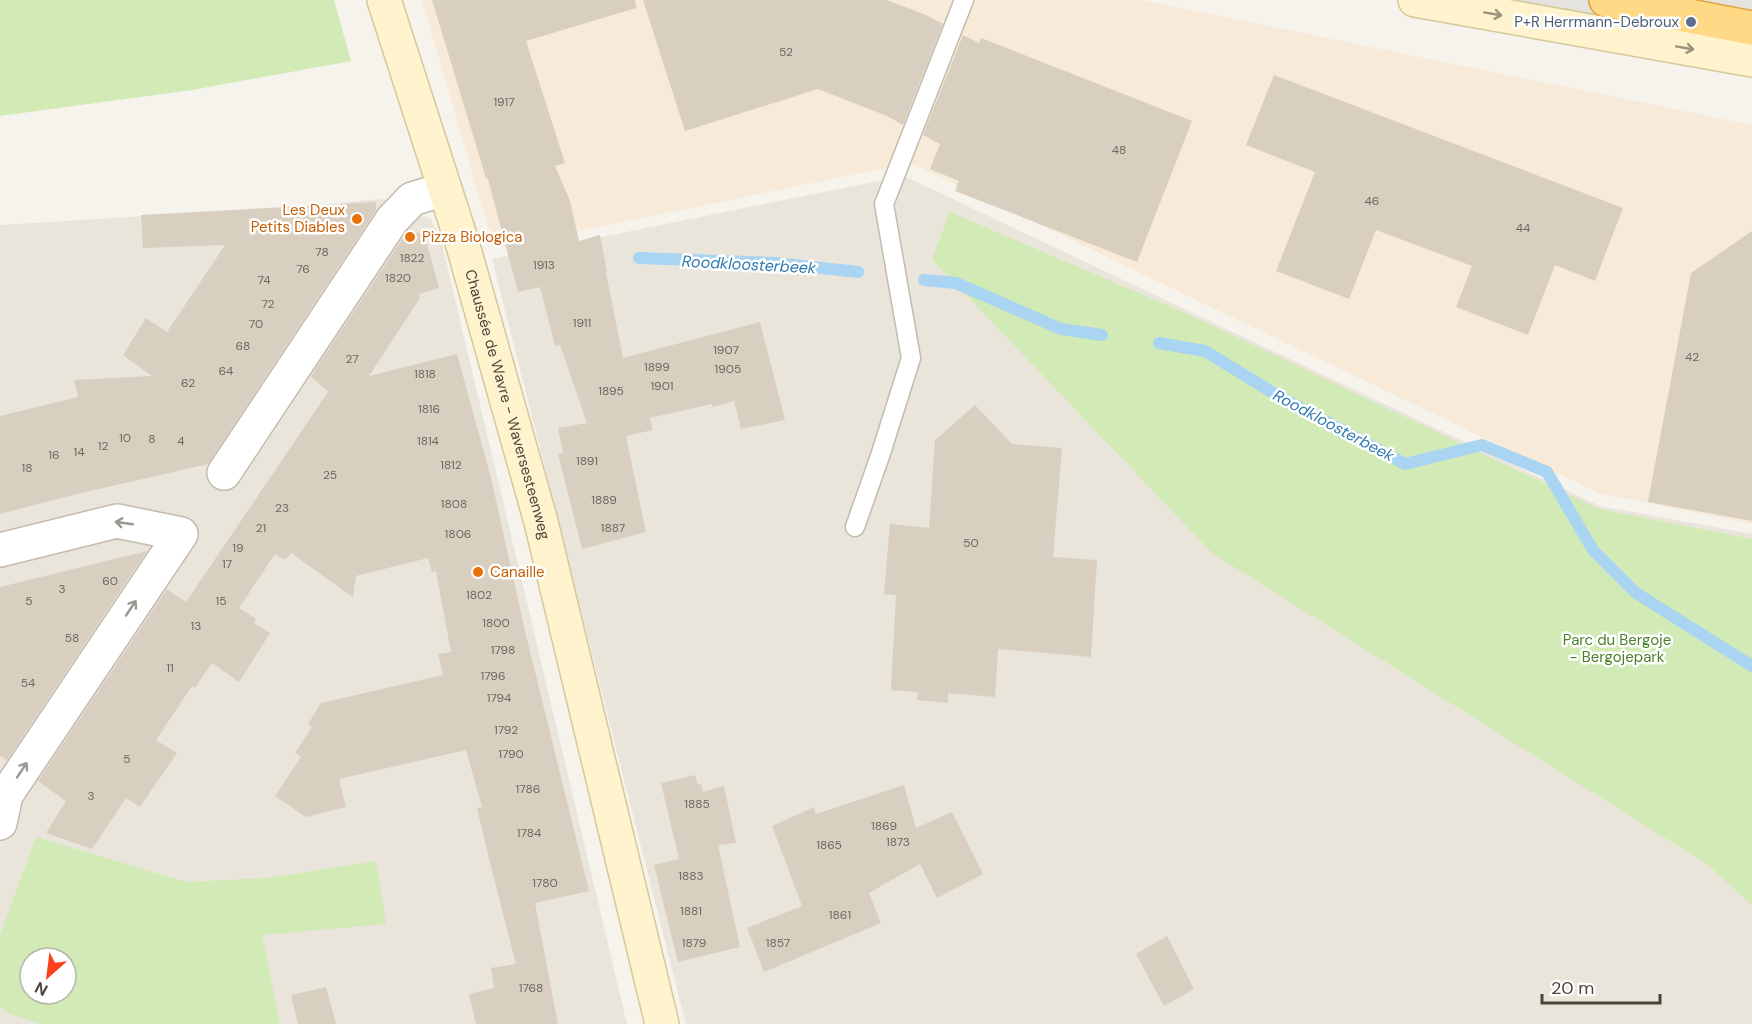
<svg xmlns="http://www.w3.org/2000/svg" width="1752" height="1024" viewBox="0 0 1752 1024" font-family="'DM Sans',sans-serif">
  <rect width="100%" height="100%" fill="#f6f3ec"/>
  <g fill="#eae5da" fill-rule="evenodd">
    <polygon points="904,176 1600,506 1752,534 1752,1024 686,1024 492,259"/>
    <path d="M379 199 390 201 418 215 426 217 431 220 440 236 627 1024H0V225L310 206ZM30 958H66V994H30Z"/>
  </g>
  <polygon fill="#f7ead8" points="422,0 1142,0 1752,125 1752,524 1599,493 911,163 494,248"/>
  <g fill="#d2eab5" fill-rule="evenodd">
    <polygon points="0,0 334,0 351,61 192,90 0,116"/>
    <polygon points="950,212 1192,316 1599,509 1752,539 1752,905 1708,865 1212,553 932,259"/>
    <path d="M36 837 186 882 268 878 376 861 386 924 262 935 280 1024H40L8 1013 0 1006V935ZM30 958H66V994H30Z"/>
  </g>
  <polygon fill="#e5e3e0" points="1508,0 1752,0 1752,45"/>
  <g fill="none" stroke-linecap="round" stroke-linejoin="round">
    <g stroke="#a9d4f2" stroke-width="12">
      <polyline points="639,258 776,263 858,272"/>
      <polyline points="924,280 956,283 1061,329 1102,335"/>
      <polyline points="1159,343 1205,351 1280,397 1405,464 1482,445 1547,472 1593,550 1636,593 1752,666"/>
    </g>
  </g>
  <g fill="#d8cfc1">
    <polygon points="432,0 635,0 636,8 526,41 565,163 555,166 570,201 579,241 600,235 607,272 606,273 623,358 760,322 785,420 741,429 734,401 713,407 712,404 650,418 653,430 626,436 646,532 582,549 558,454 563,453 558,428 587,423 560,345 555,346 540,287 518,292 488,179 486,178"/>
    <polygon points="643,0 887,0 926,15 943,24 903,125 887,116 818,89 685,131"/>
    <polygon points="963,35 979,43 981,38 1192,121 1137,262 955,191 959,181 930,169 940,144 923,135"/>
    <polygon points="1274,75 1623,208 1595,281 1555,265 1528,335 1456,307 1472,266 1376,230 1349,299 1276,271 1315,172 1246,145"/>
    <polygon points="376,202 376,210 208,464 77,494 0,514 0,416 78,397 74,380 152,376 123,355 146,318 167,332 225,245 143,248 141,215"/>
    <polygon points="1752,231 1752,521 1648,502 1691,273"/>
    <polygon points="407,232 424,233 439,288 419,294 420,298 369,376 457,354 491,478 525,631 589,891 535,903 558,1024 476,1024 469,994 494,988 491,968 516,964 489,859 477,808 482,807 466,750 339,779 346,807 306,817 275,796 301,757 295,753 312,727 308,724 321,703 443,675 438,654 451,652 436,571 432,572 428,558 356,576 353,597 291,553 285,560 275,554 239,608 256,619 254,623 270,633 239,682 212,663 195,688 192,686 156,740 177,753 140,807 126,798 92,849 46,833 66,801 38,781 167,589 186,602 328,392 311,376"/>
    <polygon points="975,405 1012,444 1062,448 1053,557 1097,560 1091,657 998,649 995,697 948,693 948,703 917,700 918,692 891,690 896,595 884,594 890,524 929,528 935,440"/>
    <polygon points="147,551 7,760 0,756 0,587"/>
    <polygon points="695,775 698,785 701,784 703,792 724,786 736,843 718,845 740,947 678,962 654,865 679,859 661,783"/>
    <polygon points="904,785 916,828 952,812 983,874 937,898 920,864 869,893 881,923 764,972 747,928 802,906 772,826 814,807 816,814"/>
    <polygon points="1167,936 1194,989 1164,1006 1136,954"/>
    <polygon points="326,987 336,1024 298,1024 291,995"/>
  </g>
  <g fill="none" stroke-linecap="round" stroke-linejoin="round">
    <g stroke="#c2bbae" stroke-width="21">
      <polyline id="service" points="855,527 880,456 911,358 884,204 964,0"/>
    </g>
    <g stroke="#c2bbae" stroke-width="36">
      <g id="minor">
        <polyline points="224,473 392,220 412,199 445,189"/>
        <polyline points="0,550 117,521 181,534 6,795 0,823"/>
      </g>
    </g>
    <g stroke="#d6c79b" stroke-width="36">
      <g id="secondary">
        <path id="s1" d="M384 0 462 242 541 522 662 1024"/>
        <polyline points="1415,0 1752,60"/>
      </g>
    </g>
    <g stroke="#e0a43c" stroke-width="36">
      <polyline id="trunk" points="1606,0 1752,28"/>
    </g>
    <use href="#service" stroke="#fff" stroke-width="18"/>
    <use href="#minor" stroke="#fff" stroke-width="33"/>
    <use href="#secondary" stroke="#fff3cd" stroke-width="33"/>
    <use href="#trunk" stroke="#ffd985" stroke-width="33"/>
  </g>
  <defs><path id="oneway-shaft" d="M-6 0H5M1.5-3L5.5 0L1.5 3" fill="none" stroke-width="1.6" stroke-linecap="round" stroke-linejoin="round" transform="scale(1.5)"/></defs>
  <g stroke="#9c937c">
    <use href="#oneway-shaft" transform="translate(1493 14) rotate(10)"/>
    <use href="#oneway-shaft" transform="translate(1685 48) rotate(10)"/>
  </g>
  <g stroke="#9c9892">
    <use href="#oneway-shaft" transform="translate(124 523) rotate(-172)"/>
    <use href="#oneway-shaft" transform="translate(131 608) rotate(-56)"/>
    <use href="#oneway-shaft" transform="translate(22 770) rotate(-56)"/>
  </g>
  <circle fill="#5c6f8a" stroke="#fff" stroke-width="2" cx="1691" cy="22" r="6"/>
  <g fill="#e8710a" stroke="#fff" stroke-width="2">
    <circle cx="357" cy="219" r="6"/>
    <circle cx="410" cy="237" r="6"/>
    <circle cx="478" cy="572" r="6"/>
  </g>
  <g text-anchor="middle" stroke-width="5" stroke-linejoin="round" paint-order="stroke">
    <g font-size="12" fill="#6e675b">
      <text x="786" y="56">52</text>
      <text x="504" y="106">1917</text>
      <text x="1119" y="154">48</text>
      <text x="1372" y="205">46</text>
      <text x="1523" y="232">44</text>
      <text x="322" y="256">78</text>
      <text x="412" y="262">1822</text>
      <text x="544" y="269">1913</text>
      <text x="303" y="273">76</text>
      <text x="398" y="282">1820</text>
      <text x="264" y="284">74</text>
      <text x="268" y="308">72</text>
      <text x="582" y="327">1911</text>
      <text x="256" y="328">70</text>
      <text x="243" y="350">68</text>
      <text x="726" y="354">1907</text>
      <text x="1692" y="361">42</text>
      <text x="352" y="363">27</text>
      <text x="657" y="371">1899</text>
      <text x="728" y="373">1905</text>
      <text x="226" y="375">64</text>
      <text x="425" y="378">1818</text>
      <text x="188" y="387">62</text>
      <text x="662" y="390">1901</text>
      <text x="611" y="395">1895</text>
      <text x="429" y="413">1816</text>
      <text x="125" y="442">10</text>
      <text x="152" y="443">8</text>
      <text x="181" y="445">4</text>
      <text x="428" y="445">1814</text>
      <text x="103" y="450">12</text>
      <text x="79" y="456">14</text>
      <text x="54" y="459">16</text>
      <text x="587" y="465">1891</text>
      <text x="451" y="469">1812</text>
      <text x="27" y="472">18</text>
      <text x="330" y="479">25</text>
      <text x="604" y="504">1889</text>
      <text x="454" y="508">1808</text>
      <text x="282" y="512">23</text>
      <text x="261" y="532">21</text>
      <text x="613" y="532">1887</text>
      <text x="458" y="538">1806</text>
      <text x="971" y="547">50</text>
      <text x="238" y="552">19</text>
      <text x="227" y="568">17</text>
      <text x="110" y="585">60</text>
      <text x="62" y="593">3</text>
      <text x="479" y="599">1802</text>
      <text x="29" y="605">5</text>
      <text x="221" y="605">15</text>
      <text x="496" y="627">1800</text>
      <text x="196" y="630">13</text>
      <text x="72" y="642">58</text>
      <text x="503" y="654">1798</text>
      <text x="170" y="672">11</text>
      <text x="493" y="680">1796</text>
      <text x="28" y="687">54</text>
      <text x="499" y="702">1794</text>
      <text x="506" y="734">1792</text>
      <text x="511" y="758">1790</text>
      <text x="127" y="763">5</text>
      <text x="528" y="793">1786</text>
      <text x="91" y="800">3</text>
      <text x="697" y="808">1885</text>
      <text x="884" y="830">1869</text>
      <text x="529" y="837">1784</text>
      <text x="898" y="846">1873</text>
      <text x="829" y="849">1865</text>
      <text x="691" y="880">1883</text>
      <text x="545" y="887">1780</text>
      <text x="691" y="915">1881</text>
      <text x="840" y="919">1861</text>
      <text x="694" y="947">1879</text>
      <text x="778" y="947">1857</text>
      <text x="531" y="992">1768</text>
    </g>
    <g font-size="15" fill="#4e5e75" stroke="#fff" text-anchor="end">
      <text x="1679" y="27">P+R Herrmann-Debroux</text>
    </g>
    <g font-size="15" fill="#c56008" stroke="#fff" text-anchor="start">
      <text x="345" y="215" text-anchor="end">Les Deux<tspan x="345" dy="17">Petits Diables</tspan></text>
      <text x="422" y="242">Pizza Biologica</text>
      <text x="490" y="577">Canaille</text>
    </g>
    <g font-size="15" fill="#4b4439" stroke="#fff">
      <text dy="5" stroke="none"><textPath href="#s1" startOffset="423">Chaussée de Wavre - Waversesteenweg</textPath></text>
    </g>
    <g font-size="15" fill="#4a7f2a" stroke="#fff">
      <text x="1617" y="645">Parc du Bergoje<tspan x="1617" dy="17">- Bergojepark</tspan></text>
    </g>
    <g font-size="16" font-style="italic" fill="#2e7ab2" stroke="#fff">
      <text transform="translate(749 264) rotate(3)" y="6">Roodkloosterbeek</text>
      <text transform="translate(1334 425) rotate(28)" y="6">Roodkloosterbeek</text>
    </g>
  </g>
  <g transform="translate(48 976) rotate(208)"><circle r="28" fill="#ffffff" stroke="#b7b4b0" stroke-width="1.5"/>
  <path d="M0-4.5L10 22L0 15L-10 22Z" fill="#fc3f1d"/>
  <text y="-9" font-size="16" font-weight="bold" text-anchor="middle" fill="#4b4439">N</text>
  </g>
  <path d="M1542 994v9h118v-9" fill="none" stroke="#4b4439" stroke-width="3"/>
  <text x="1551" y="994" font-size="18" fill="#4b4439" stroke="#ffffff" stroke-width="4.5" paint-order="stroke">20 m</text>
</svg>
